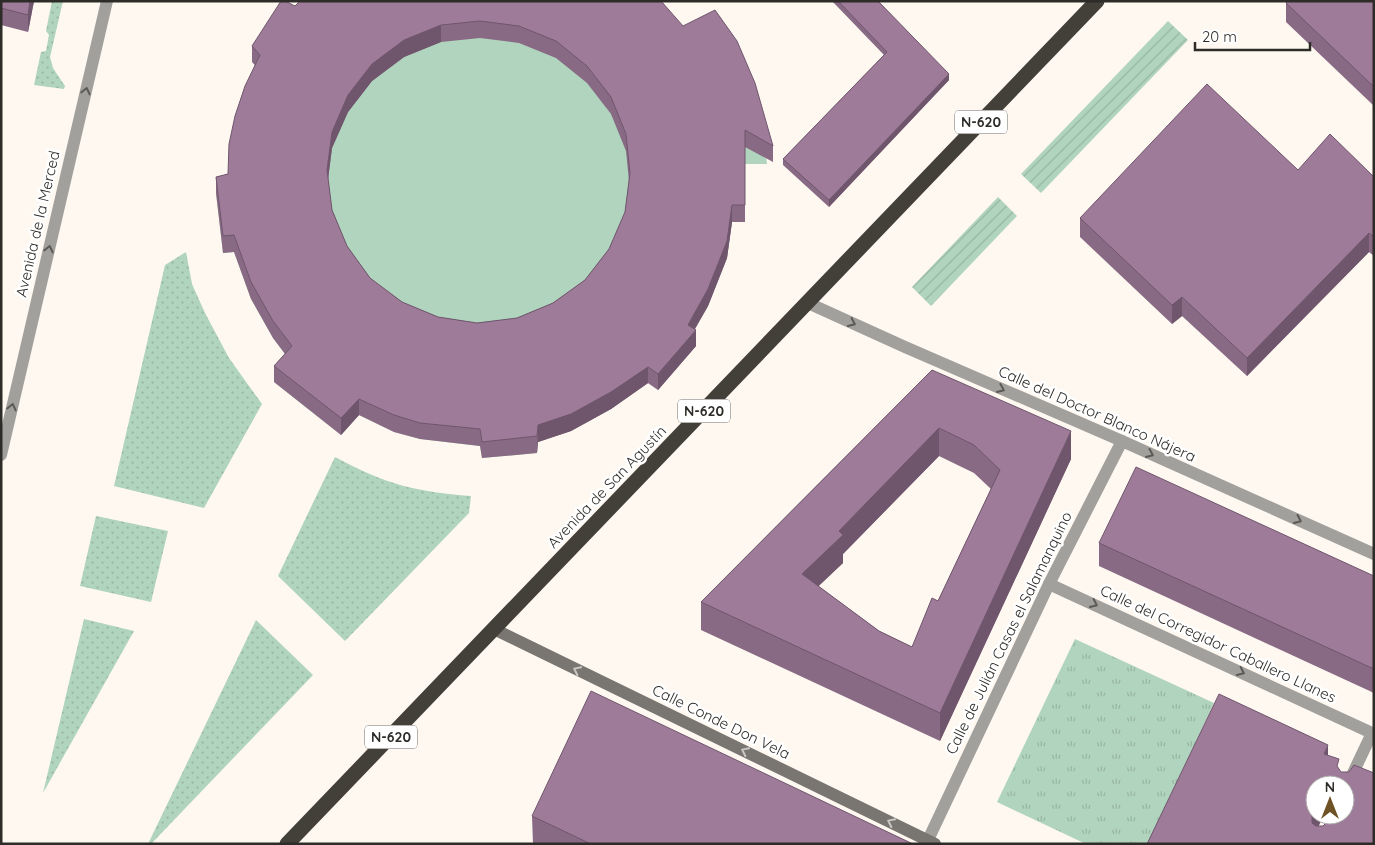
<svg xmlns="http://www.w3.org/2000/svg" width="1375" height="845" viewBox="0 0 1375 845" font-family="Quicksand,sans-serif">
  <defs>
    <pattern id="grass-dots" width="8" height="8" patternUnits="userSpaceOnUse" patternTransform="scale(1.25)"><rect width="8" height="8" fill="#b0d4bd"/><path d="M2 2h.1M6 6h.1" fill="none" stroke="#98b6a2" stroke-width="1.8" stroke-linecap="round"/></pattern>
    <pattern id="park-tufts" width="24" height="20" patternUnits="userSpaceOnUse" patternTransform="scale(1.25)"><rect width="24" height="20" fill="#b0d4bd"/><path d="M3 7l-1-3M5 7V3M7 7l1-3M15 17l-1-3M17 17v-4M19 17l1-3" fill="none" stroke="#98b6a2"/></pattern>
    <pattern id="garden-furrows" width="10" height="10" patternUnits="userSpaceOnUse" patternTransform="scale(1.25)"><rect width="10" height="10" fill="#b0d4bd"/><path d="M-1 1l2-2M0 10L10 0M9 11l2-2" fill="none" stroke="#98b6a2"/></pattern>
  </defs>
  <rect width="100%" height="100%" fill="#fef8f1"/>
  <g fill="url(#grass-dots)">
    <polygon points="52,1 63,1 50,57 53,68 65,86 64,89 34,85 41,52 46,51 49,35 46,31"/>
    <polygon points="186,252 192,284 205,313 229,358 262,404 204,508 114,486 165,265"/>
    <path d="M335 457C385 484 416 492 471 496L469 513 345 641 278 576Z"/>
    <polygon points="96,516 168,531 151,602 80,586"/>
    <polygon points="84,619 134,631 43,793"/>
    <polygon points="256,620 313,675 151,844 148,844"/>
  </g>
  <polygon fill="url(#park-tufts)" points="1075,639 1214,703 1148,844 1086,844 997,802"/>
  <g fill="url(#garden-furrows)">
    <polygon points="1168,21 1188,40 1041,193 1021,174"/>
    <polygon points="998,197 1017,216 931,306 912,287"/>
  </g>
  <polygon fill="#b0d4bd" points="646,1 763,129 767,164 745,164 745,222 732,222 727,258 708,306 688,341 696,346 658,390 648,383 611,409 571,431 538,442 537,453 482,458 480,446 420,439 394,432 359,415 341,435 274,382 292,363 273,338 251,299 234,252 223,253 216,193 228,191 260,71 252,62"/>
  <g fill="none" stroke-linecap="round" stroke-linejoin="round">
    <g stroke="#a2a09d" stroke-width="12">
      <polyline points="808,303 905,347 1122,441 1374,554"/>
      <polyline points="1,455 107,1"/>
      <polyline points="1049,584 1374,734"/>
      <polyline points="1345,790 1372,733"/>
      <polyline points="928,840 1049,584 1122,441"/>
    </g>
    <polyline stroke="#797571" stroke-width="12" points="494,629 935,844"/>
    <polyline stroke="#433f39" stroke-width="15" points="287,844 1097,1"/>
  </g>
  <g fill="#896a84" fill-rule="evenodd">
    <polygon points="1,1 34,1 28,32 1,25"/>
    <path d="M661 1 773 146V162L745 147V222H732L727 258 708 306 695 329 696 346 658 390 648 383 611 409 571 431 538 442 537 453 482 458 480 446 420 439 394 432 359 415 341 435 274 382V366L285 354 273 338 251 299 234 252 223 253 216 193V177L228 174 255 65 252 62V46L295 6ZM480 38 519 43 556 58 587 83 611 114 626 151 629 181 625 212 609 249 585 280 553 303 517 318 477 323 438 317 402 302 370 278 347 246 332 210 328 179 332 148 348 112 372 81 404 57 441 42Z"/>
    <polygon points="832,1 878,1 949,80 829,207 783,165 783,159 884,55"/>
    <polygon points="1374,1 1373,105 1286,22 1286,3"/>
    <polygon points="1298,170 1374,177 1374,256 1369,252 1247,376 1182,316 1172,324 1080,237 1080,218"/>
    <path d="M932 370 1071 459 940 741 701 630V602ZM939 456 974 473 991 489 938 601 912 647 879 631 818 586 843 563V554Z"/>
    <polygon points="1099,543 1374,576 1374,693 1099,566"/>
    <polygon points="532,816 913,844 533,844"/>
  </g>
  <g fill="#6f566c">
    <polygon points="30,1 34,1 28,32 28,15"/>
    <polygon points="441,25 441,42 404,57 372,81 348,112 332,148 327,187 327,170 332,132 348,95 372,64 404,40"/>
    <polygon points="949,74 949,80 829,207 829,200"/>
    <polygon points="1374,85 1374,104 1373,105 1373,86"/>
    <polygon points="732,205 732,222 727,258 708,306 690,337 696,330 696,346 658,390 658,374 688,325"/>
    <polygon points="1369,233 1369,252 1247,376 1247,358"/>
    <polygon points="1182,297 1182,316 1172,324 1172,305"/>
    <polygon points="648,367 648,383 611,409 571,431 538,442 537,453 538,425"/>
    <polygon points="359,399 359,415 341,435 341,418"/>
    <polygon points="939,428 939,456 843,554 843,563 802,602 802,574 839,531"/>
    <polygon points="1071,431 1071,459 940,741 940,713"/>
    <polygon points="1328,745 1328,770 1324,754"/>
    <polygon points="1315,809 1315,815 1324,815 1312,840 1312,815"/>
  </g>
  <g fill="#9f7b9a" stroke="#6f566c" fill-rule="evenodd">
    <polygon points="1,1 30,1 28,15 1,8"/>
    <path d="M281 1H285L295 6 300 1H661L683 26 715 10 737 41 755 83 773 146 745 130V205H732L727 241 708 289 688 325 696 330 658 374 648 367 611 392 571 414 538 425 537 436 482 442 480 429 420 423 394 415 359 399 341 418 274 366 292 346 273 321 251 282 234 235 223 236 216 177 228 174 229 144 235 116 245 86 260 55 252 46ZM480 21 519 26 556 41 587 66 611 97 626 134 630 173 625 212 609 249 585 280 553 303 517 318 477 323 438 317 402 302 370 278 347 246 332 210 327 170 332 132 348 95 372 64 404 40 441 25Z"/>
    <polygon points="838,1 878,1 949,74 829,200 783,159 887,52"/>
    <polygon points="1287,1 1374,1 1374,85 1373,86 1286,3"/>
    <polygon points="1207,84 1298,170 1330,134 1374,177 1374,237 1369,233 1247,358 1182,297 1172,305 1080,218"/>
    <path d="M932 370 1071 431 940 713 701 602ZM939 428 974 445 1000 470 938 601 932 598 912 647 879 631 802 574 843 535 839 531Z"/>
    <polygon points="1136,467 1374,576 1374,669 1099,543"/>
    <polygon points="591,691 913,844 591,844 532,816"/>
    <path d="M1219 694 1328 745 1324 754 1339 759 1337 766 1341 772H1349L1354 765 1374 773V844H1147ZM1333 782 1338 785H1345V815H1330L1326 823 1323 826H1316L1312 823V815L1315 809V785H1328Z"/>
  </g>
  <defs><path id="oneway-chevron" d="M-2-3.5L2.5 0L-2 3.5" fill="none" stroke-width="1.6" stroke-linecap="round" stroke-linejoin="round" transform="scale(1.25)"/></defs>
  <g stroke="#5c5a57">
    <use href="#oneway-chevron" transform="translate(86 91) rotate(-77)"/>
    <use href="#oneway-chevron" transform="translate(49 249) rotate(-77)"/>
    <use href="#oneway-chevron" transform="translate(852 323) rotate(25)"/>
    <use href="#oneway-chevron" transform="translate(1001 389) rotate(23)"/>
    <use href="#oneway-chevron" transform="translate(12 407) rotate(-77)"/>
    <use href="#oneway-chevron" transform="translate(1150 454) rotate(24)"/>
    <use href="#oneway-chevron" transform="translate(1298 520) rotate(24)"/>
    <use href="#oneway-chevron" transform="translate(1094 604) rotate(25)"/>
    <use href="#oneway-chevron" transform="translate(1241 672) rotate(25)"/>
  </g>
  <g stroke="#c9c8c6">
    <use href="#oneway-chevron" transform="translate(577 670) rotate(-154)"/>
    <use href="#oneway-chevron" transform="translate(745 751) rotate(-154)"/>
    <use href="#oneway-chevron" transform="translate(891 822) rotate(-154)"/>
  </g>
  <g text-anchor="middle" stroke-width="5" stroke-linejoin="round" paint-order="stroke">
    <g fill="#fff" stroke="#6d6b69" stroke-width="1">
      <rect x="955" y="110.5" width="52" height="23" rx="4"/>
      <rect x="678" y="399.5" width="52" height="23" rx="4"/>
      <rect x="365" y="725.5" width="52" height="23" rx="4"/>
    </g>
    <g font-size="14" font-weight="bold" fill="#2e2c29">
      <text x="981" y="127">N-620</text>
      <text x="704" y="416">N-620</text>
      <text x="391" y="742">N-620</text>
    </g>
    <g font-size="15" fill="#2e2c29" stroke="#fff">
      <text transform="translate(38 224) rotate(-77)" y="5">Avenida de la Merced</text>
      <text transform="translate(1097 414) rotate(24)" y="5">Calle del Doctor Blanco Nájera</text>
      <text transform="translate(607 487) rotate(-46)" y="5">Avenida de San Agustín</text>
      <text transform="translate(1009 633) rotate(-64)" y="5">Calle de Julián Casas el Salamanquino</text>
      <text transform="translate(1218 644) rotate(25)" y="5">Calle del Corregidor Caballero Llanes</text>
      <text transform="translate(721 722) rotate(26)" y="5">Calle Conde Don Vela</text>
    </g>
  </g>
  <rect width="1375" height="845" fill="none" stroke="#2e2c29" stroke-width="5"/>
  <g transform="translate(1330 800)"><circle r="24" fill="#ffffff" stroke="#ababa9"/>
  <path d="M0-4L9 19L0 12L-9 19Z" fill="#6e5124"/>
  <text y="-8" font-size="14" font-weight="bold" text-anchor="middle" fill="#2e2c29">N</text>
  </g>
  <path d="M1195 42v8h115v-8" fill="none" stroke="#2e2c29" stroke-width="2.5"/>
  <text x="1202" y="42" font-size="15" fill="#2e2c29" stroke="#ffffff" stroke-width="4" paint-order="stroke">20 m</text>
</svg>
